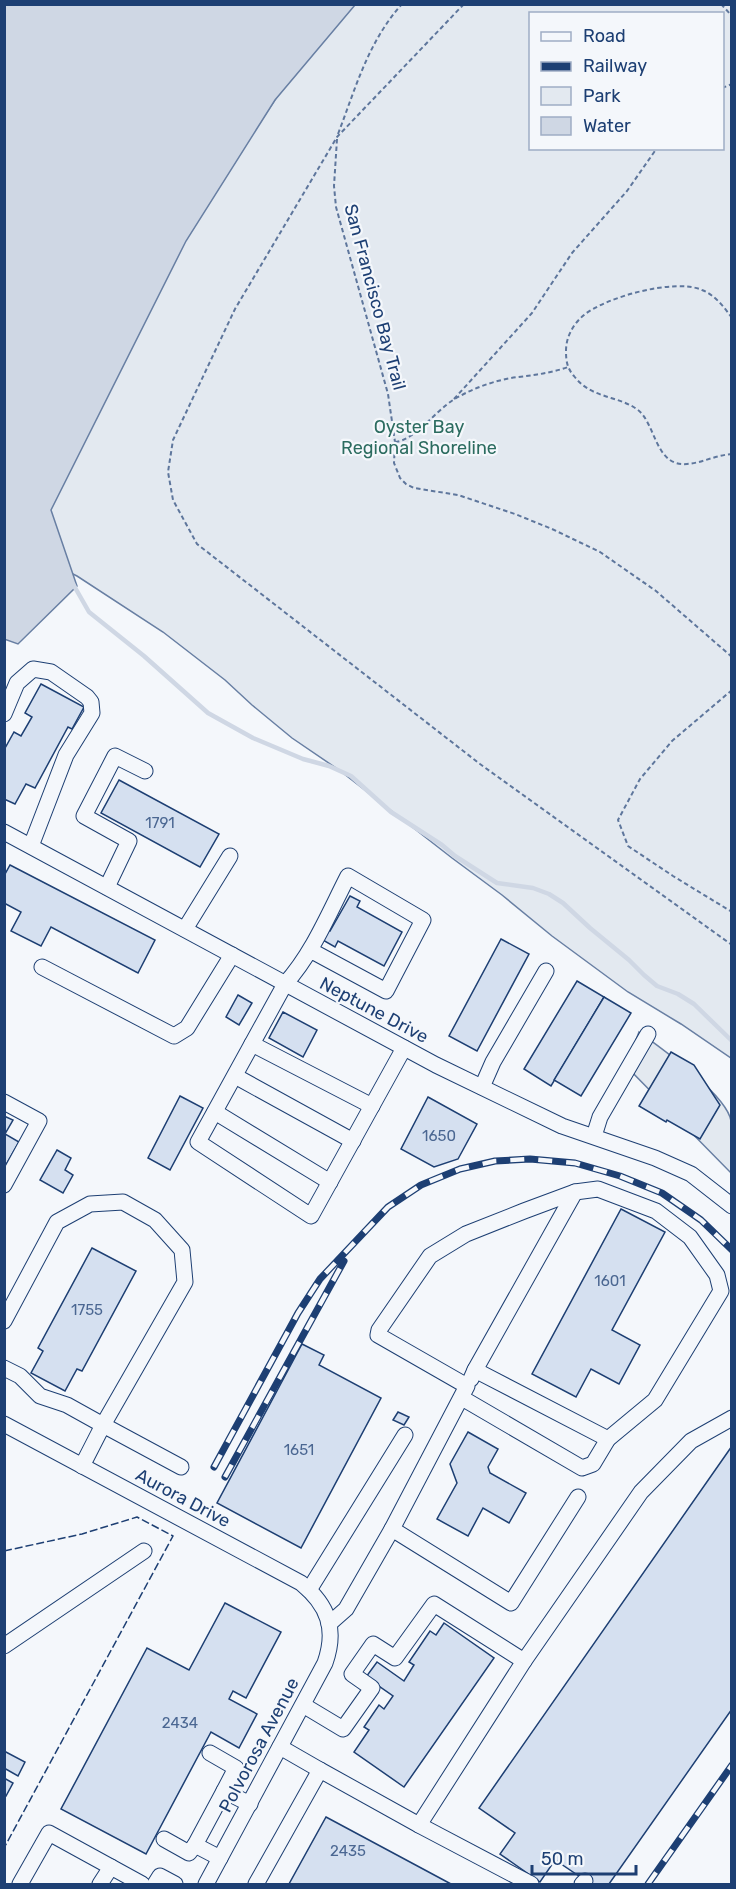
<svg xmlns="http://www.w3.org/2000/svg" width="736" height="1889" viewBox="0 0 736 1889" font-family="Rubik,sans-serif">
  <rect width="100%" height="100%" fill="#f4f7fb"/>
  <g fill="#e3e9f0" stroke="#687fa3" stroke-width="1.5" fill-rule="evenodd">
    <path d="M338 5H731V1058L681 1024 628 992 552 936 502 895 452 858 339 770 292 738 252 705 225 680 163 632 77 576 31 554 71 407ZM530 14H722V148H530Z"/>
    <path d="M639 1032C661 1048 727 1095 731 1121 734 1138 731 1156 731 1173L626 1066Z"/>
  </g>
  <polygon fill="#cfd7e4" stroke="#687fa3" stroke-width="1.5" points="5,4 355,5 275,100 186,241 51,510 77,586 18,644 4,639"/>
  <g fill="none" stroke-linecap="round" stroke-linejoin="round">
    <polyline stroke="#cfd7e4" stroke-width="4.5" points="73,584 89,612 144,656 208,713 253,738 303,759 329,766 351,776 391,812 442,845 455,856 497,883 533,888 549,894 563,903 590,928 629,960 644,975 657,986 678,994 694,1004 732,1041"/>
  </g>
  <g fill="#d5e0f0" stroke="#1d3f73" stroke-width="1.5">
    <polygon points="41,684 84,707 72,729 68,727 35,788 26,784 15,804 4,799 4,750 14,732 21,736 32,717 25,713"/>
    <polygon points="119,780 219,834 200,867 101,813"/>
    <polygon points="10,865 155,940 138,973 51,927 41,946 11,931 21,912 4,903 4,876"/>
    <polygon points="350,896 360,901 357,907 402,932 384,966 338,941 335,947 321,939 326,929 330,931"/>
    <polygon points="501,939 529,954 477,1051 449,1036"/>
    <polygon points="577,981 604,997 551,1086 524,1069"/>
    <polygon points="238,995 252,1003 239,1025 226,1017"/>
    <polygon points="604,997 631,1013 581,1096 554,1080"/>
    <polygon points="283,1012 317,1030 303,1057 269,1038"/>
    <polygon points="671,1052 694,1065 720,1105 700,1139 667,1120 666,1122 639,1106"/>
    <polygon points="180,1096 203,1108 170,1170 148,1158"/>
    <polygon points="428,1097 477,1124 458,1159 434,1167 401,1149"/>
    <polygon points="4,1116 13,1120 5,1134 19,1142 4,1168"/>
    <polygon points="57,1150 71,1158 65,1170 73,1175 63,1193 40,1180"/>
    <polygon points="621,1209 665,1232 612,1330 640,1345 619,1384 591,1369 576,1397 532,1374"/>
    <polygon points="92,1248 136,1271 82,1371 77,1369 65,1391 31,1373 43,1351 38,1348"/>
    <polygon points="302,1344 324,1355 319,1365 381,1398 301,1548 217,1503"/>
    <polygon points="398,1412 409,1417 404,1425 393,1420"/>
    <polygon points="468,1432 498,1449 488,1467 490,1473 526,1493 509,1523 483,1508 468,1536 437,1519 457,1483 450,1464"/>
    <polygon points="732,1446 732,1709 609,1884 591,1884 555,1860 540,1882 500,1854 515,1833 479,1808"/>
    <polygon points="225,1603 281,1632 246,1698 233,1691 229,1699 257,1714 239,1748 211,1732 146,1854 61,1809 147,1648 189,1670"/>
    <polygon points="444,1623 494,1658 404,1787 354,1752 369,1730 364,1727 379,1705 384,1709 393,1696 366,1677 377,1662 404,1681 414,1665 409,1662 430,1631 436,1635"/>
    <polygon points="4,1751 25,1762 18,1776 4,1768"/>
    <polygon points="4,1778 13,1783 6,1796 4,1795"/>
    <polygon points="326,1817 451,1884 289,1884"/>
  </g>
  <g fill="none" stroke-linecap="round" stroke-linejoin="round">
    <g stroke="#1d3f73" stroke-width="17">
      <g id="minor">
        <polyline points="4,714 17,683 33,669 51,672 87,697 91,702 92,713 66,755 31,846"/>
        <polyline points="4,832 436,1065 562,1126 655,1158 691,1174 732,1206"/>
        <polyline points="107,887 129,841 84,816 115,756 145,771"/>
        <polyline points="185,929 230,856"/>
        <path d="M310 950 386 991 423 920 348 876C329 913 313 953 285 984L198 1142 311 1216 404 1048"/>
        <polyline points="42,967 174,1036 187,1028 232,955"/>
        <polyline points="252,1044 372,1106"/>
        <polyline points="235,1076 353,1141"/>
        <polyline points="482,1087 493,1062 546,971"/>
        <polyline points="4,1102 39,1121 4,1185"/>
        <polyline points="215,1112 330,1182"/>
        <polyline points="594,1136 600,1117 648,1034"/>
        <polyline points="4,1321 57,1222 90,1204 123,1202 155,1220 182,1250 185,1282 103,1425 67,1405 40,1396 20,1376 4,1368"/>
        <polyline points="475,1370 575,1192"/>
        <polyline points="471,1379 475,1370 608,1439"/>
        <path d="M4 1424 301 1583C328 1605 337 1629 325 1663L206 1884"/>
        <polyline points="82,1466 103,1425 181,1467"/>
        <polyline points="392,1529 467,1386 378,1335 379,1330 430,1256 466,1234 524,1211 575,1192 598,1189 656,1211 690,1237 717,1275 721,1291 655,1400 608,1439 593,1464 582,1468 462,1398"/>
        <polyline points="309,1590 405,1435"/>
        <polyline points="329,1624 346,1609 392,1529 511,1603 578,1497"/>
        <polyline points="4,1646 144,1551"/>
        <polyline points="303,1705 343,1729 372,1688 352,1674 373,1644 395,1658 434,1604 524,1661 641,1492 691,1441 732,1418"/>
        <polyline points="280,1747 320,1770"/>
        <polyline points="210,1753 236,1768 224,1791"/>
        <polyline points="419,1825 531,1884"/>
        <polyline points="164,1839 189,1853 195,1845"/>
        <polyline points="220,1858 195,1845 224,1791 250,1804"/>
        <polyline points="20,1884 49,1833 111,1867"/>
        <polyline points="100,1884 111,1867 142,1884"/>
        <polyline points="155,1884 160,1876 175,1884"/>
        <polyline points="256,1884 320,1770 419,1825 524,1661"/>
        <polyline points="582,1884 585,1881"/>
      </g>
    </g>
    <g stroke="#5e769c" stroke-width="2" stroke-dasharray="4.5 3" stroke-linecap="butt">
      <polyline points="464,4 337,137 235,309 173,440 168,472 173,500 197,544 480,764 732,945"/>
      <polyline points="721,4 732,16"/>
      <polyline points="722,88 732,84"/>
      <path d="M338 134C356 87 368 42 402 4"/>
      <polyline points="337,139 334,186 336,207 388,394 395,442 394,463 400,478 406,484 414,488 458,495 515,514 552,529 600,552 656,591 732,657"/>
      <path d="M732 318C724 307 715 295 702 290 675 278 606 297 584 315 573 324 566 337 566 351 566 361 567 368 574 376 591 399 618 395 638 410 656 424 655 467 687 464 702 463 716 455 732 454"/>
      <polyline points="454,399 532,313 572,253 627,191 657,148"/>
      <path d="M395 442C413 441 436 411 453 400 473 388 495 380 518 377 535 375 551 373 568 367"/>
      <polyline points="732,690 672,741 640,779 618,820 628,846 673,876 732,912"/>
    </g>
    <use href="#minor" stroke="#f4f7fb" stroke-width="15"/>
    <g stroke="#1d3f73" stroke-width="7">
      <g id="rail">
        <polyline points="214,1467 298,1313 320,1279 388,1207 421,1185 460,1169 495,1161 530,1159 575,1163 620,1176 662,1193 701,1220 732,1250"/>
        <polyline points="225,1477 344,1261"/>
        <polyline points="648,1884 732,1765"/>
      </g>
    </g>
    <use href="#rail" stroke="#f4f7fb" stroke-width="4.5" stroke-dasharray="14" stroke-linecap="butt"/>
    <polyline stroke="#1d3f73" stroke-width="1.5" stroke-dasharray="8 3" stroke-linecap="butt" points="4,1551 82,1534 137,1517 173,1536 4,1848"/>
  </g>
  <g text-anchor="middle" stroke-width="4.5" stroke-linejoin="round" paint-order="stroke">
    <g font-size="15" fill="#4b6792">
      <text x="160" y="828">1791</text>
      <text x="439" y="1141">1650</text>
      <text x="610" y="1286">1601</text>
      <text x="87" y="1315">1755</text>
      <text x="299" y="1455">1651</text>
      <text x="180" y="1728">2434</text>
      <text x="348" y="1856">2435</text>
    </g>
    <g font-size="18" fill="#1d3f73" stroke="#f4f7fb">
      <text transform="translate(375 297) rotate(75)" y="6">San Francisco Bay Trail</text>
      <text transform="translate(374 1010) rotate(28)" y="6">Neptune Drive</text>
      <text transform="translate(183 1498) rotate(28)" y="6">Aurora Drive</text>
      <text transform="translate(259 1745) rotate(-62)" y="6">Polvorosa Avenue</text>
    </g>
    <g font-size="18" fill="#2c6c60" stroke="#f4f7fb">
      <text x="419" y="433">Oyster Bay<tspan x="419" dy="21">Regional Shoreline</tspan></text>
    </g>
  </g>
  <rect width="736" height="1889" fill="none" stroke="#1d3f73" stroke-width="12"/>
  <rect x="529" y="12" width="195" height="138" fill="#f4f7fb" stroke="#9eadc5" stroke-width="1.5"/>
  <rect x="541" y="32" width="30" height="9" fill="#f4f7fb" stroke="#9eadc5" stroke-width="1.5"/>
  <text x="583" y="42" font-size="18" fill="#1d3f73">Road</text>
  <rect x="541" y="62" width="30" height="9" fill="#1d3f73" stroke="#9eadc5" stroke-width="1.5"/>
  <text x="583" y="72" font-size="18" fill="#1d3f73">Railway</text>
  <rect x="541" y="87" width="30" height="18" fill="#e3e9f0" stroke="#9eadc5" stroke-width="1.5"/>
  <text x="583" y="102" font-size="18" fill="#1d3f73">Park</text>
  <rect x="541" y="117" width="30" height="18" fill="#cfd7e4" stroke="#9eadc5" stroke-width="1.5"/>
  <text x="583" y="132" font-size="18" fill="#1d3f73">Water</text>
  <path d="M532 1865v9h104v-9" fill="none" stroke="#1d3f73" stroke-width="3"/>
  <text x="541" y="1865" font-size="18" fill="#1d3f73" stroke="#f4f7fb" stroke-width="4.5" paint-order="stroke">50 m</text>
</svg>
